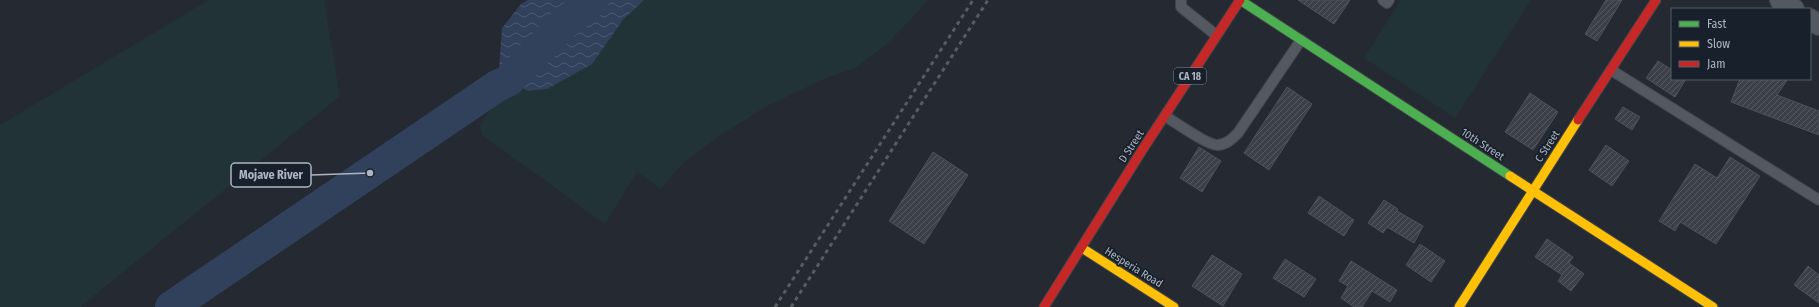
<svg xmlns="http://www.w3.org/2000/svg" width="1819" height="307" viewBox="0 0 1819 307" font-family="'Fira Sans Condensed',sans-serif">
  <defs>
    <pattern id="water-waves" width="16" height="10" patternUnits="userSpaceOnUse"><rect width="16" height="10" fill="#31415b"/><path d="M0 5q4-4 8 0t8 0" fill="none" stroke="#4c5a71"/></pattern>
    <pattern id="building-hatch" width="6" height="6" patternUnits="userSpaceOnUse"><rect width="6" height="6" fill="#3c4048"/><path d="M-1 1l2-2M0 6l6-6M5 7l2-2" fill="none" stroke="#565961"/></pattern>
  </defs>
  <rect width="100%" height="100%" fill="#252931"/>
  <g fill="#223337">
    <polygon points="209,0 324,0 340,96 80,307 0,307 0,125"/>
    <path d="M644 0H927L916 14 886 45 855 68 826 78 769 105 722 134 682 164 661 189 637 172 605 224 482 135 480 125 508 81C514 84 523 91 529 91 553 93 594 56 609 38 620 25 630 10 644 0Z"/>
    <polygon points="1401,0 1531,0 1455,118 1364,58"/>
  </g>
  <polygon fill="url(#water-waves)" points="528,0 644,0 623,20 592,64 547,89 528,91 508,81 499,69 502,28 521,4"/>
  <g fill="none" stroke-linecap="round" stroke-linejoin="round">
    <polyline stroke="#31415b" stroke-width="32" points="171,307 497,86 508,81 564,24 593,0"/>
  </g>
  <g fill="url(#building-hatch)" stroke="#4c515a">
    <polygon points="1298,0 1350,0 1334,24"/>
    <polygon points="1606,0 1622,0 1597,41 1585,34"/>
    <polygon points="1658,61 1672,70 1672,79 1686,79 1675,97 1646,78"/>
    <polygon points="1740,79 1788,79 1777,95 1819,111 1819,135 1731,102"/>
    <polygon points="1287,87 1312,104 1269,170 1244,153"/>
    <polygon points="1530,93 1558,112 1533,150 1505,132"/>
    <polygon points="1623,107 1640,117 1632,130 1615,119"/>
    <polygon points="1606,145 1629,161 1612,186 1589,170"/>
    <polygon points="1199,147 1221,161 1202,192 1180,178"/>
    <polygon points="933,152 968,175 924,244 889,221"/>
    <polygon points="1730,157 1760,176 1716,244 1680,222 1675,231 1659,221 1695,164 1717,178"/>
    <polygon points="1319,196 1354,220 1344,236 1308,213"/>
    <polygon points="1384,200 1398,209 1397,211 1423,226 1414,243 1387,227 1383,233 1368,223"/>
    <polygon points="1547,239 1573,257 1569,263 1584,274 1571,291 1558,281 1562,275 1535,257"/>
    <polygon points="1420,244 1445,261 1431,282 1406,265"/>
    <polygon points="1212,255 1242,274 1223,306 1192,286"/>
    <polygon points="1285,259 1316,279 1304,297 1273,278"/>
    <polygon points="1351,261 1397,290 1390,302 1372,291 1362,307 1354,307 1341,298 1348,286 1339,281"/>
    <polygon points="1808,266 1819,275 1819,303 1794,285"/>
  </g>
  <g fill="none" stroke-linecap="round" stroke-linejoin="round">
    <g stroke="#41444a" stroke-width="12">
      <g id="lane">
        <polyline points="1181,0 1181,7 1216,35"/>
        <polyline points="1383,0 1387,3 1389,0"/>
        <polyline points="1611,70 1819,200"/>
        <path d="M1165 116C1175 122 1207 145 1217 145 1226 145 1232 139 1238 133L1301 40"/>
      </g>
    </g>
    <g stroke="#41444a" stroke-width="22">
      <g id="street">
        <polyline points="1780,0 1794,9"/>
        <polyline points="1810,19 1819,25"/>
      </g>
    </g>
    <g stroke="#41444a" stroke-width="11">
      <polyline id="fast" points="1240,0 1510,176"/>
    </g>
    <g stroke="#41444a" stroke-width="11">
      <g id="slow">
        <polyline points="1510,176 1713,307"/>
        <polyline points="1082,248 1174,307"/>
        <polyline points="1459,307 1578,120"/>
      </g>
    </g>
    <g stroke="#41444a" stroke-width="11">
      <g id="jam">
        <polyline points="1578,120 1656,0"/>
        <polyline points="1044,307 1141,152 1240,0"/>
      </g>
    </g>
    <use href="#lane" stroke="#545860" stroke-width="10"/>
    <use href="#street" stroke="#545860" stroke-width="20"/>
    <use href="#fast" stroke="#4caf50" stroke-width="9"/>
    <use href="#slow" stroke="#ffc107" stroke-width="9"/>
    <use href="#jam" stroke="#c62828" stroke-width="9"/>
    <g stroke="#575b63" stroke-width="3" stroke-dasharray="4 4" stroke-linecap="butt">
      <polyline points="775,307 973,0"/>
      <polyline points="791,307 988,0"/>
    </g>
  </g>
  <g text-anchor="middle" stroke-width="3.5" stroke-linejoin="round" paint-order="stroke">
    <rect fill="#18202c" stroke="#808896" stroke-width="1" x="1174" y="68" width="32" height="16" rx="3"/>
    <g font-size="10" font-weight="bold" fill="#adb5c4">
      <text x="1190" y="80">CA 18</text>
    </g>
    <g font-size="11" fill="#adb5c4" stroke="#18202c">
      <text transform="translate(1483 144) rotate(33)" y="4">10th Street</text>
      <text transform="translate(1131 146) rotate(-57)" y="4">D Street</text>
      <text transform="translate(1547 146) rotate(-57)" y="4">C Street</text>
      <text transform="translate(1134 267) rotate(32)" y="4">Hesperia Road</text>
    </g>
  </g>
  <path fill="none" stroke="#adb5c4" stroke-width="1.5" d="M370 173L311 175"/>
  <circle fill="#adb5c4" stroke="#18202c" stroke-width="1.5" cx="370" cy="173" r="4"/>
  <rect fill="#18202c" stroke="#adb5c4" stroke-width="1.5" x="231" y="163" width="80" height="24" rx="4"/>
  <g font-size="12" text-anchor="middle" font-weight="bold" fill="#adb5c4">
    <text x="271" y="179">Mojave River</text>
  </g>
  <rect x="1671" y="8" width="140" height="72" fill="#18202c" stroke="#545c69"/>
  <rect x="1679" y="21" width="20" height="6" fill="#4caf50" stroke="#545c69"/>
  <text x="1707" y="28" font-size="12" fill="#adb5c4">Fast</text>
  <rect x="1679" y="41" width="20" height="6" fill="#ffc107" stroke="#545c69"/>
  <text x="1707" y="48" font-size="12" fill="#adb5c4">Slow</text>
  <rect x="1679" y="61" width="20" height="6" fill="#c62828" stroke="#545c69"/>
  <text x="1707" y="68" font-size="12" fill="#adb5c4">Jam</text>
</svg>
